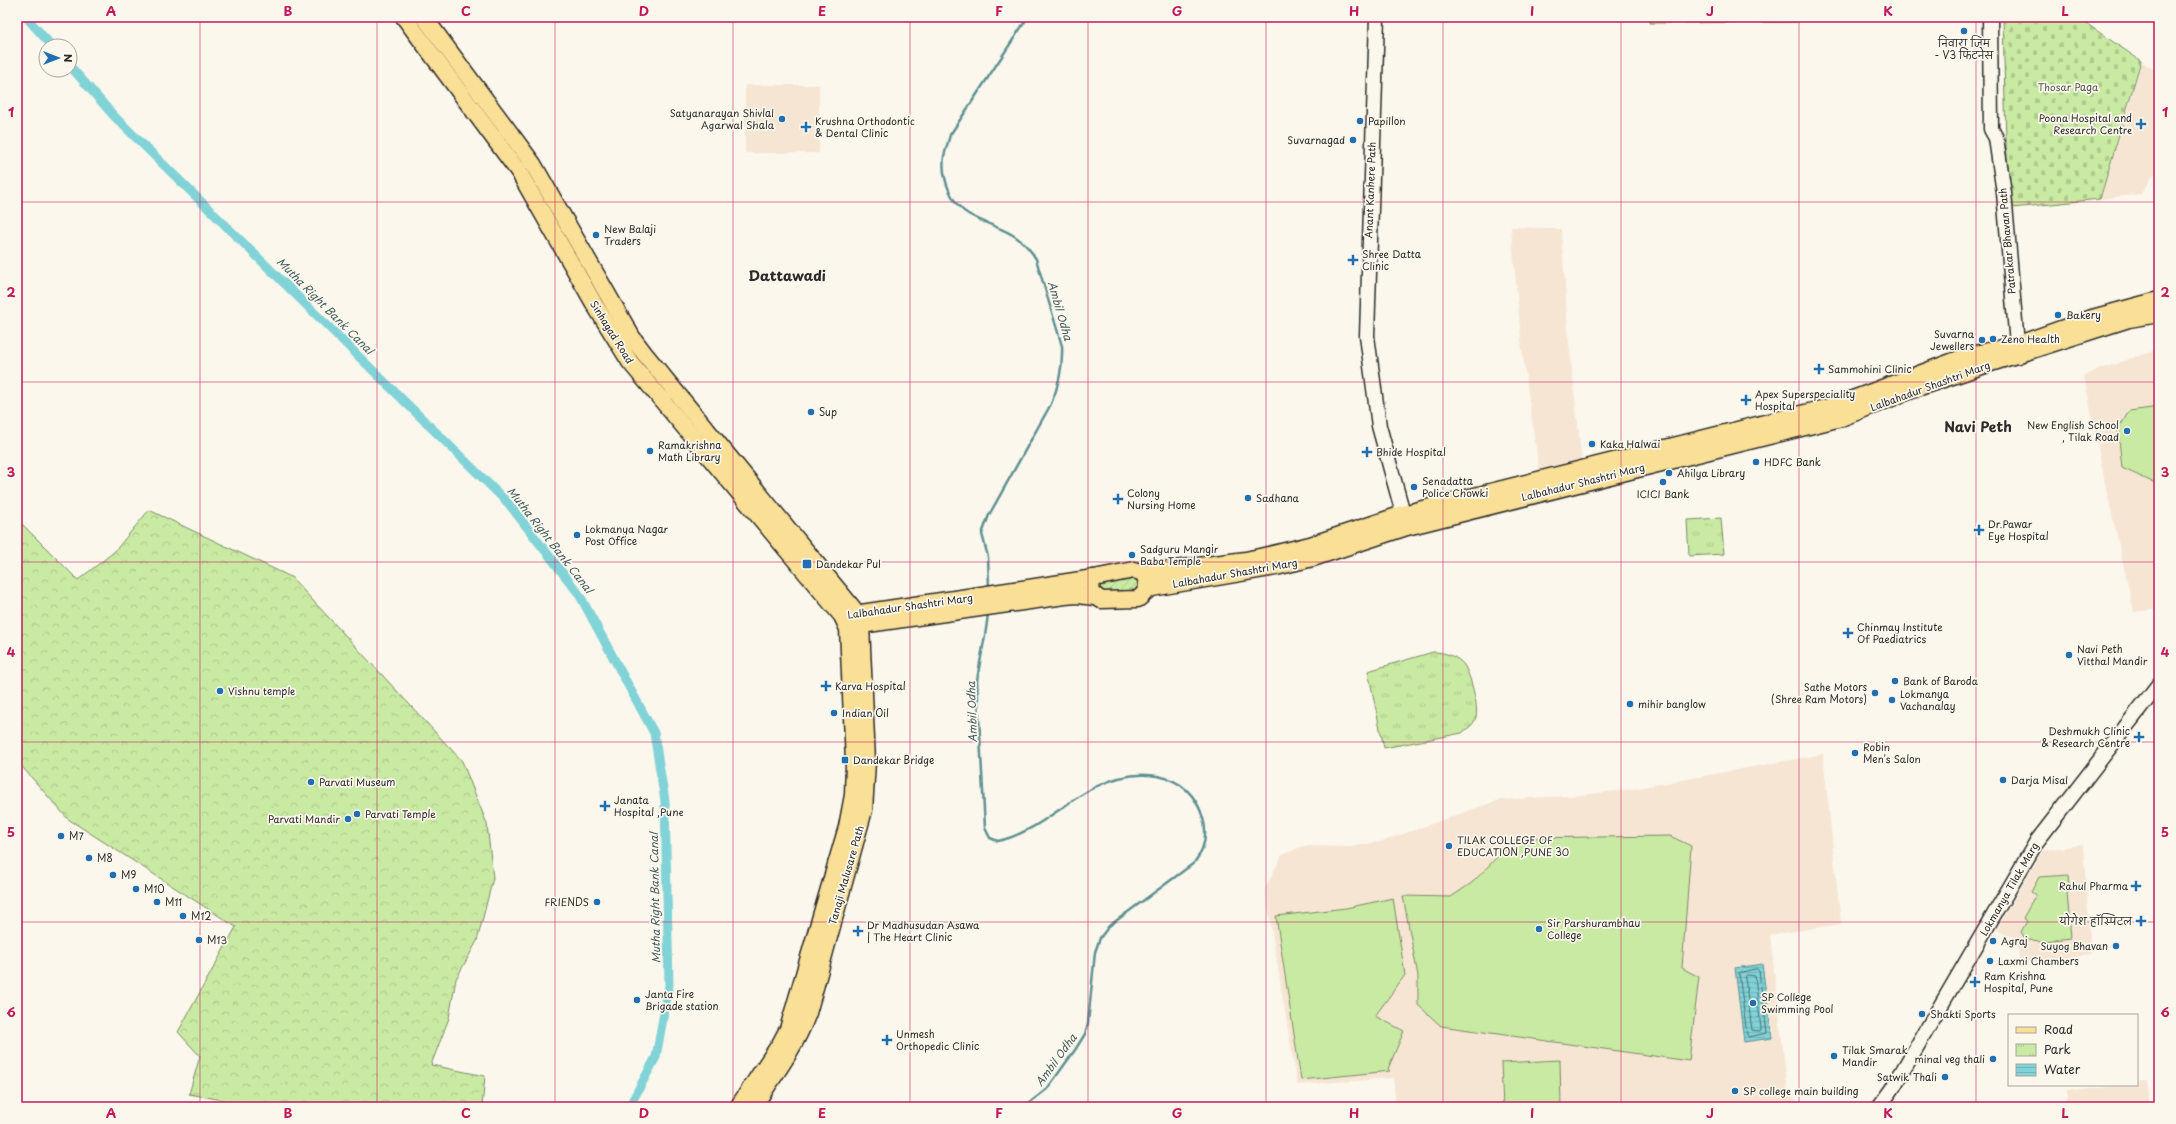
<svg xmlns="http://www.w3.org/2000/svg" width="2176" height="1124" viewBox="0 0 2176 1124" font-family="'Playpen Sans','Playpen Sans Deva',sans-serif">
  <defs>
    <pattern id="forest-crowns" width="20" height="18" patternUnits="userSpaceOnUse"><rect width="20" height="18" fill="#c9eaa3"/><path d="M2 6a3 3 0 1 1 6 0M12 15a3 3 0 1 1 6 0" fill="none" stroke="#adc98c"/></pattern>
    <pattern id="cemetery-stones" width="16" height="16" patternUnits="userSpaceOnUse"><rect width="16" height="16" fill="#c9eaa3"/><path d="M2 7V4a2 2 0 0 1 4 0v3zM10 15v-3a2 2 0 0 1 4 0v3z" fill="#adc98c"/></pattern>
    <pattern id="park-tufts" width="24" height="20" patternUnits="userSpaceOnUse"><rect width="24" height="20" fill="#c9eaa3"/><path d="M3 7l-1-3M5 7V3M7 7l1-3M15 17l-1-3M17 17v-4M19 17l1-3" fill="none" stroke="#adc98c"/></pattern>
    <pattern id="garden-furrows" width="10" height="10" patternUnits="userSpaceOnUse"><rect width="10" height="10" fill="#c9eaa3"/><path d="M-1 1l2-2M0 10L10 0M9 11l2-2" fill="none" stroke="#adc98c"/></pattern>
    <pattern id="water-rules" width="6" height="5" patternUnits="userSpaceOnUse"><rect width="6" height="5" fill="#81d3d8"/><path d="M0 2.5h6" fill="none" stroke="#70b5ba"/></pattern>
  </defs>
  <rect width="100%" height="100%" fill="#fbf7ec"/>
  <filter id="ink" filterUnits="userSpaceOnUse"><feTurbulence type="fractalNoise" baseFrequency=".025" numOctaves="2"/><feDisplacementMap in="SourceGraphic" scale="8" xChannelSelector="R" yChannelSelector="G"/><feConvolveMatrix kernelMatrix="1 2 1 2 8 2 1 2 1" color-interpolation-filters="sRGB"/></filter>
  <g filter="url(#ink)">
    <g fill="#f6e5d3">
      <polygon points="2142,62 2159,73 2159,175 2154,174 2141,194 2101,199"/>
      <rect x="745" y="85" width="74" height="68"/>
      <polygon points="1511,227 1561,229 1569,343 1582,463 1539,470 1522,350"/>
      <polygon points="2159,349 2159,609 2134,612 2106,488 2084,375"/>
      <polygon points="1823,754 1841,924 1770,935 1788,1093 1804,1107 1396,1107 1393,1078 1297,1085 1265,889 1282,855 1303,846 1351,847 1383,841 1499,800 1583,795 1633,789"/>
      <polygon points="2083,845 2091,954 2061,961 2019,963 2018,940 1997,929 2043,850"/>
      <polygon points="2146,1081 2149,1107 2069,1107 2067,1091 2114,1085 2137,1085 2137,1082"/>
    </g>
    <polygon fill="url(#forest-crowns)" stroke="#7a8a67" points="149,510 291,577 462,761 487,824 493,878 477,941 456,979 449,1018 431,1065 485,1076 482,1107 262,1107 189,1094 200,1056 178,1032 236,927 68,819 17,761 17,519 78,580 114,552"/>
    <g fill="url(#cemetery-stones)" stroke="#7a8a67">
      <polygon points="1650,17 1798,17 1798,22 1650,23"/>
      <polygon points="2003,17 2077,17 2141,61 2100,199 2012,208 2006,145"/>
    </g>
    <g fill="url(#park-tufts)" stroke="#7a8a67">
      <polygon points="1721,518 1724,554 1689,556 1687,520"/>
      <path d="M1433 652C1444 652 1457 656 1464 665 1470 674 1479 706 1476 717 1474 725 1468 728 1462 733L1384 748 1368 671Z"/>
    </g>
    <polygon fill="url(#garden-furrows)" stroke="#7a8a67" points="1133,576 1138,579 1140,585 1137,592 1101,593 1099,586 1100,584"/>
    <g fill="#c9eaa3" stroke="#7a8a67">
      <polygon points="2159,407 2159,485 2122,468 2118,430 2129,411"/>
      <polygon points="1670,836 1691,846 1682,968 1699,977 1689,1061 1441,1026 1418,1005 1418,976 1403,896 1451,897 1473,882 1499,855 1521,838"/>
      <polygon points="2069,875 2070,891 2067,892 2071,938 2044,941 2026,940 2021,932 2027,921 2023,918 2036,895 2031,892 2039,877"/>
      <polygon points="1393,898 1405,975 1375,1016 1404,1031 1388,1069 1390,1071 1301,1080 1276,916 1346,908"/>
      <polygon points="1560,1060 1561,1107 1503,1107 1501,1063"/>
    </g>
    <polygon fill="url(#water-rules)" stroke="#5f9093" points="1762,964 1772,1038 1744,1042 1735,968"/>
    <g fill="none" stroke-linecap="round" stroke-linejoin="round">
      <g stroke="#4d6e70" stroke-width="1">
        <polygon points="1757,969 1759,971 1767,1033 1749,1037 1747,1035 1739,973"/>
        <polygon points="1747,975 1755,976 1761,1029 1760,1031 1752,1030 1745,978"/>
      </g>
      <g stroke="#5f9093" stroke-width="2.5">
        <path d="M989 588 988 557 982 534 989 515 1051 404C1059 385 1063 367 1062 346L1036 259C1019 230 997 230 970 215 951 205 941 177 944 156 946 149 948 142 950 135L1028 17"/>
        <path d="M988 613C986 637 980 658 977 681L985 828 990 838 998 841C1035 833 1062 804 1095 787 1136 767 1188 768 1203 818 1208 835 1204 850 1194 863L1109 926 1100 938 1095 952 1088 1023 1085 1034 1075 1050 1047 1089 1024 1107"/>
      </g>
      <g stroke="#81d3d8" stroke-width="9">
        <polyline points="26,17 52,46"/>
        <polyline points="70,66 114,116 508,503 579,594 654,733 665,801 669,985 656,1057 629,1107"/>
      </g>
      <g stroke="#2b2b2b" stroke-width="17">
        <g id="secondary">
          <polyline points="1377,17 1367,336 1379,426 1406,524"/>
          <polyline points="1990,17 1991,129 1996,138 2004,193 2018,356"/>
          <polyline points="1879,1107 1892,1089 2037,841 2159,684"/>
        </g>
      </g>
      <g stroke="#2b2b2b" stroke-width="19">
        <g id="primary">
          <polyline points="404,17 519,172 596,307 630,362 842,616 848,629 854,762 853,795 847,827 788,1029 780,1044 738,1107"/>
          <path d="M424 17 533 164 632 337 644 353 857 613 861 625 867 762 864 810 808 1013C795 1048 774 1076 753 1107"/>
          <path d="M1134 570 1143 573C1149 583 1148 592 1138 599L1101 600 1092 593 1091 585 1094 578Z"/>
          <polyline points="1143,573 1246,560 1273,554 1310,545 1403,514 1837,405 1970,355 2016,345 2092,318 2159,300"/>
          <polyline points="1145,592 1152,588 1276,567 1313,558 1407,527 1841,418 1920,387 1991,363 2129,319 2159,314"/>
          <polyline points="848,615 1094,578"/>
          <polyline points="852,628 861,625 1065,596 1077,595 1095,597"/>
        </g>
      </g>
      <use href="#secondary" stroke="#fbf7ec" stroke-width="14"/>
      <use href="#primary" stroke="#fadf96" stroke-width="16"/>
    </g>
  </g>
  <path fill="none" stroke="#c2185b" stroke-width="1" stroke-opacity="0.55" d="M200 17V1107M377 17V1107M555 17V1107M733 17V1107M910 17V1107M1088 17V1107M1266 17V1107M1443 17V1107M1621 17V1107M1799 17V1107M1976 17V1107M17 202H2159M17 382H2159M17 562H2159M17 742H2159M17 922H2159"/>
  <g fill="#1f6fb2" stroke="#fbf7ec" stroke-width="1.5">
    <circle cx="1964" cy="31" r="4"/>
    <circle cx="782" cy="119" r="4"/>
    <circle cx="1360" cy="121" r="4"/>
    <path d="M2139 118h4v4h4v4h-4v4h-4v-4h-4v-4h4z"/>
    <path d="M804 121h4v4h4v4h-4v4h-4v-4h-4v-4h4z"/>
    <circle cx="1353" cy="140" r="4"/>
    <circle cx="596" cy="235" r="4"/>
    <path d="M1351 254h4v4h4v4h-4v4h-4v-4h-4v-4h4z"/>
    <circle cx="2058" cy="315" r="4"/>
    <circle cx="1993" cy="339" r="4"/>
    <circle cx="1982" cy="340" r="4"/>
    <path d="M1817 363h4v4h4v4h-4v4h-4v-4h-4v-4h4z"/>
    <path d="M1744 394h4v4h4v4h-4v4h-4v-4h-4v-4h4z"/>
    <circle cx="811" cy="412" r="4"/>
    <circle cx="2127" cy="431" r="4"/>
    <circle cx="1592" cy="444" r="4"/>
    <circle cx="650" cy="451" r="4"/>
    <path d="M1365 446h4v4h4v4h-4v4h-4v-4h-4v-4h4z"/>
    <circle cx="1756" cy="462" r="4"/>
    <circle cx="1669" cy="473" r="4"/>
    <circle cx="1663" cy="482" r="4"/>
    <circle cx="1414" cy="487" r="4"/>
    <circle cx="1248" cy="498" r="4"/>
    <path d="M1116 493h4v4h4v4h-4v4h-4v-4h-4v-4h4z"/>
    <path d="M1977 524h4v4h4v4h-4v4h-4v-4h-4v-4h4z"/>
    <circle cx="577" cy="535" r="4"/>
    <circle cx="1132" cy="555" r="4"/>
    <rect x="802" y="559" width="10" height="10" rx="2"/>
    <path d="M1846 627h4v4h4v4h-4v4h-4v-4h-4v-4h4z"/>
    <circle cx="2069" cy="655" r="4"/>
    <circle cx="1895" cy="681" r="4"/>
    <path d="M824 680h4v4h4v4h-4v4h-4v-4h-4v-4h4z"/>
    <circle cx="220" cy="691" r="4"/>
    <circle cx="1875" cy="693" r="4"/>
    <circle cx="1892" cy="700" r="4"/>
    <circle cx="1630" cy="704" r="4"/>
    <circle cx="834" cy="713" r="4"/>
    <path d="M2137 731h4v4h4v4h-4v4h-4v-4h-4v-4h4z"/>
    <circle cx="1855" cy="753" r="4"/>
    <rect x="841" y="756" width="8" height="8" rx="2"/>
    <circle cx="2003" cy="780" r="4"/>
    <circle cx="311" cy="782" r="4"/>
    <path d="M603 800h4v4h4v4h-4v4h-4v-4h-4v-4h4z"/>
    <circle cx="357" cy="814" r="4"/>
    <circle cx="348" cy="819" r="4"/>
    <circle cx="61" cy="836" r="4"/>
    <circle cx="1449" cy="846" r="4"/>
    <circle cx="89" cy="858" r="4"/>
    <circle cx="113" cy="875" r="4"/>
    <path d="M2134 880h4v4h4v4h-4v4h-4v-4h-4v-4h4z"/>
    <circle cx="136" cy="889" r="4"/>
    <circle cx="157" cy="902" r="4"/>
    <circle cx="597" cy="902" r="4"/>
    <circle cx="183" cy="916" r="4"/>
    <path d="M2139 915h4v4h4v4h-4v4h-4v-4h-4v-4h4z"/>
    <circle cx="1539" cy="929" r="4"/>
    <path d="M856 925h4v4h4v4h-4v4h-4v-4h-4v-4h4z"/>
    <circle cx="199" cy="940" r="4"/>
    <circle cx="1993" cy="941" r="4"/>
    <circle cx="2116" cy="946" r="4"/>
    <circle cx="1990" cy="961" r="4"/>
    <path d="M1973 976h4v4h4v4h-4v4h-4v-4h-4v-4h4z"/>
    <circle cx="637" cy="1000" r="4"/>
    <circle cx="1753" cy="1003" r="4"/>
    <circle cx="1922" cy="1014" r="4"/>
    <path d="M885 1034h4v4h4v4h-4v4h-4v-4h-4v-4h4z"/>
    <circle cx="1834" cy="1056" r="4"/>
    <circle cx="1993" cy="1059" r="4"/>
    <circle cx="1945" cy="1077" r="4"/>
    <circle cx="1735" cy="1091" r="4"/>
  </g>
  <g text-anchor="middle" stroke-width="3.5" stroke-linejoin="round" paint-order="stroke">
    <g font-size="10" fill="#2b2b2b" stroke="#fbf7ec" text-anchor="start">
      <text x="1964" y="47" text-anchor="middle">निवारा जिम<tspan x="1964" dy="12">- V3 फिटनेस</tspan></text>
      <text x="774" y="117" text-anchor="end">Satyanarayan Shivlal<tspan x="774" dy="12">Agarwal Shala</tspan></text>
      <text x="2132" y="122" text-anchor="end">Poona Hospital and<tspan x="2132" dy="12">Research Centre</tspan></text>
      <text x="815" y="125">Krushna Orthodontic<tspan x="815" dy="12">&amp; Dental Clinic</tspan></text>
      <text x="1368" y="125">Papillon</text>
      <text x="1345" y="144" text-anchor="end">Suvarnagad</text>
      <text x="604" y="233">New Balaji<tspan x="604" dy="12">Traders</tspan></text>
      <text x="1362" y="258">Shree Datta<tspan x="1362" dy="12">Clinic</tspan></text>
      <text x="2066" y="319">Bakery</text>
      <text x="1974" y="338" text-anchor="end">Suvarna<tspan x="1974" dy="12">Jewellers</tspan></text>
      <text x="2001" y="343">Zeno Health</text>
      <text x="1828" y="373">Sammohini Clinic</text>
      <text x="1755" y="398">Apex Superspeciality<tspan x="1755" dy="12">Hospital</tspan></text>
      <text x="819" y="416">Sup</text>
      <text x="2119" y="429" text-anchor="end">New English School<tspan x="2119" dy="12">, Tilak Road</tspan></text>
      <text x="1600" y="448">Kaka Halwai</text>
      <text x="658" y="449">Ramakrishna<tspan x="658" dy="12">Math Library</tspan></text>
      <text x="1376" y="456">Bhide Hospital</text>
      <text x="1764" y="466">HDFC Bank</text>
      <text x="1677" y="477">Ahilya Library</text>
      <text x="1422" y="485">Senadatta<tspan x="1422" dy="12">Police Chowki</tspan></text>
      <text x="1127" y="497">Colony<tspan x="1127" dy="12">Nursing Home</tspan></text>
      <text x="1663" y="498" text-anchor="middle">ICICI Bank</text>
      <text x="1256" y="502">Sadhana</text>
      <text x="1988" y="528">Dr.Pawar<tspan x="1988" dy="12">Eye Hospital</tspan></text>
      <text x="585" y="533">Lokmanya Nagar<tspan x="585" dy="12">Post Office</tspan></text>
      <text x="1140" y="553">Sadguru Mangir<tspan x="1140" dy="12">Baba Temple</tspan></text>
      <text x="816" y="568">Dandekar Pul</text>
      <text x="1857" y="631">Chinmay Institute<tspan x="1857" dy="12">Of Paediatrics</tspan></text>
      <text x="2077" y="653">Navi Peth<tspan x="2077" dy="12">Vitthal Mandir</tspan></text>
      <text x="1903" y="685">Bank of Baroda</text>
      <text x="835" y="690">Karva Hospital</text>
      <text x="1867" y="691" text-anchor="end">Sathe Motors<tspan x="1867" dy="12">(Shree Ram Motors)</tspan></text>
      <text x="228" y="695">Vishnu temple</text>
      <text x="1900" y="698">Lokmanya<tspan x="1900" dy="12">Vachanalay</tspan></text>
      <text x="1638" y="708">mihir banglow</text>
      <text x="842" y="717">Indian Oil</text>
      <text x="2130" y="735" text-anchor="end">Deshmukh Clinic<tspan x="2130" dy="12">&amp; Research Centre</tspan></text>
      <text x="1863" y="751">Robin<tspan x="1863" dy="12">Men's Salon</tspan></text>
      <text x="853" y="764">Dandekar Bridge</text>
      <text x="2011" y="784">Darja Misal</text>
      <text x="319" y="786">Parvati Museum</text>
      <text x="614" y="804">Janata<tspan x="614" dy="12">Hospital ,Pune</tspan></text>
      <text x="365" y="818">Parvati Temple</text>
      <text x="340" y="823" text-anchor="end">Parvati Mandir</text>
      <text x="69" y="840">M7</text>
      <text x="1457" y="844">TILAK COLLEGE OF<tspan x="1457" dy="12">EDUCATION ,PUNE 30</tspan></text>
      <text x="97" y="862">M8</text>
      <text x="121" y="879">M9</text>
      <text x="2128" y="890" text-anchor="end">Rahul Pharma</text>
      <text x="144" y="893">M10</text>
      <text x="165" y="906">M11</text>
      <text x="589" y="906" text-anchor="end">FRIENDS</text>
      <text x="191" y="920">M12</text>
      <text x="2132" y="925" text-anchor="end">योगेश हॉस्पिटल</text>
      <text x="1547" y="927">Sir Parshurambhau<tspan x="1547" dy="12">College</tspan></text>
      <text x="867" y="929">Dr Madhusudan Asawa<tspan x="867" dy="12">| The Heart Clinic</tspan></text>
      <text x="207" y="944">M13</text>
      <text x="2001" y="945">Agraj</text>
      <text x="2108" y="950" text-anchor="end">Suyog Bhavan</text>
      <text x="1998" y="965">Laxmi Chambers</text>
      <text x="1984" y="980">Ram Krishna<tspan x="1984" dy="12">Hospital, Pune</tspan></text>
      <text x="645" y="998">Janta Fire<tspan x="645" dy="12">Brigade station</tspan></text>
      <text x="1761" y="1001">SP College<tspan x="1761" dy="12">Swimming Pool</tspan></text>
      <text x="1930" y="1018">Shakti Sports</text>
      <text x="896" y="1038">Unmesh<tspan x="896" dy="12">Orthopedic Clinic</tspan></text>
      <text x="1842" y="1054">Tilak Smarak<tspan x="1842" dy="12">Mandir</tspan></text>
      <text x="1985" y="1063" text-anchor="end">minal veg thali</text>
      <text x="1937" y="1081" text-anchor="end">Satwik Thali</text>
      <text x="1743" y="1095">SP college main building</text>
    </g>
    <g font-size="10" fill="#525b49" stroke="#fbf7ec">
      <text x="2068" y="91">Thosar Paga</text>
    </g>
    <g font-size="10" fill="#2b2b2b" stroke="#fbf7ec">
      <text transform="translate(1370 190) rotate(-88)" y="4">Anant Kanhere Path</text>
      <text transform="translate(2007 241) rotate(-95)" y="4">Patrakar Bhavan Path</text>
      <text transform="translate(612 332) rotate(58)" y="4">Sinhagad Road</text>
      <text transform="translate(1930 386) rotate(-20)" y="4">Lalbahadur Shashtri Marg</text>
      <text transform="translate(1583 482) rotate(-14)" y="4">Lalbahadur Shashtri Marg</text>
      <text transform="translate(1235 573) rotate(-10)" y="4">Lalbahadur Shashtri Marg</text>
      <text transform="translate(910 606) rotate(-8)" y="4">Lalbahadur Shashtri Marg</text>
      <text transform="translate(846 875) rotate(-74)" y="4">Tanaji Malusare Path</text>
      <text transform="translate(2009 889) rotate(-60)" y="4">Lokmanya Tilak Marg</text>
    </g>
    <g font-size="11" font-style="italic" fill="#455d5f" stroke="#fbf7ec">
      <text transform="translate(325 306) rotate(45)" y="4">Mutha Right Bank Canal</text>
      <text transform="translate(1060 311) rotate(74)" y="4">Ambil Odha</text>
      <text transform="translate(550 540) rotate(52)" y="4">Mutha Right Bank Canal</text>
      <text transform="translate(972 712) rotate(-92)" y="4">Ambil Odha</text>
      <text transform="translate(655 898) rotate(-91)" y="4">Mutha Right Bank Canal</text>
      <text transform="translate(1056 1060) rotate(-54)" y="4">Ambil Odha</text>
    </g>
    <g font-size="14" font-weight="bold" fill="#2b2b2b" stroke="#fbf7ec">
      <text x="787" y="281">Dattawadi</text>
      <text x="1978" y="432">Navi Peth</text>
    </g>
  </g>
  <rect width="2176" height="1124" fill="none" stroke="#fbf7ec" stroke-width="44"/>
  <rect x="2008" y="1014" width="130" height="72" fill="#fbf7ec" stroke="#a8a59f"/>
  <rect x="2016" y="1027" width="20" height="6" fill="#fadf96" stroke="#a8a59f"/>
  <text x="2044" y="1034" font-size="12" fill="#2b2b2b">Road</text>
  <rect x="2016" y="1044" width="20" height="12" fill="url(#park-tufts)" stroke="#a8a59f"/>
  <text x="2044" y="1054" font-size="12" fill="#2b2b2b">Park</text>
  <rect x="2016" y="1064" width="20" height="12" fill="url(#water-rules)" stroke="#a8a59f"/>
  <text x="2044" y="1074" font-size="12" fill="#2b2b2b">Water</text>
  <g transform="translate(58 58) rotate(90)"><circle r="19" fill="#fbf7ec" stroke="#a8a59f"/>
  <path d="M0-3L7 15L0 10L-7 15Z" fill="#1f6fb2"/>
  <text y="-6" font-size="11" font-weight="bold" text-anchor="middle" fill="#2b2b2b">N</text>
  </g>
  <rect x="22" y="22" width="2132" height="1080" fill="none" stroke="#c2185b" stroke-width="1.5"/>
  <g font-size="13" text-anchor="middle" font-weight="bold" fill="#c2185b">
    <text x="111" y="16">A</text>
    <text x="288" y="16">B</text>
    <text x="466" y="16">C</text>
    <text x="644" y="16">D</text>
    <text x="822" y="16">E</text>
    <text x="999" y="16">F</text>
    <text x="1177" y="16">G</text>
    <text x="1354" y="16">H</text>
    <text x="1532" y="16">I</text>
    <text x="1710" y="16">J</text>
    <text x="1888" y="16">K</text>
    <text x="2065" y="16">L</text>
    <text x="11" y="117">1</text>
    <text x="2165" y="117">1</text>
    <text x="11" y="297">2</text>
    <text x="2165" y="297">2</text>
    <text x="11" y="477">3</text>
    <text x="2165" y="477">3</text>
    <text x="11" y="657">4</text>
    <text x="2165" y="657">4</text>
    <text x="11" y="837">5</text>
    <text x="2165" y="837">5</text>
    <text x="11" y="1017">6</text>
    <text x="2165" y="1017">6</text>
    <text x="111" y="1118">A</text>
    <text x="288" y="1118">B</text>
    <text x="466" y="1118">C</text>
    <text x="644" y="1118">D</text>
    <text x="822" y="1118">E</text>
    <text x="999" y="1118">F</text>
    <text x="1177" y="1118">G</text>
    <text x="1354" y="1118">H</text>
    <text x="1532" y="1118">I</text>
    <text x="1710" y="1118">J</text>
    <text x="1888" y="1118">K</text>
    <text x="2065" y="1118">L</text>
  </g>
</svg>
